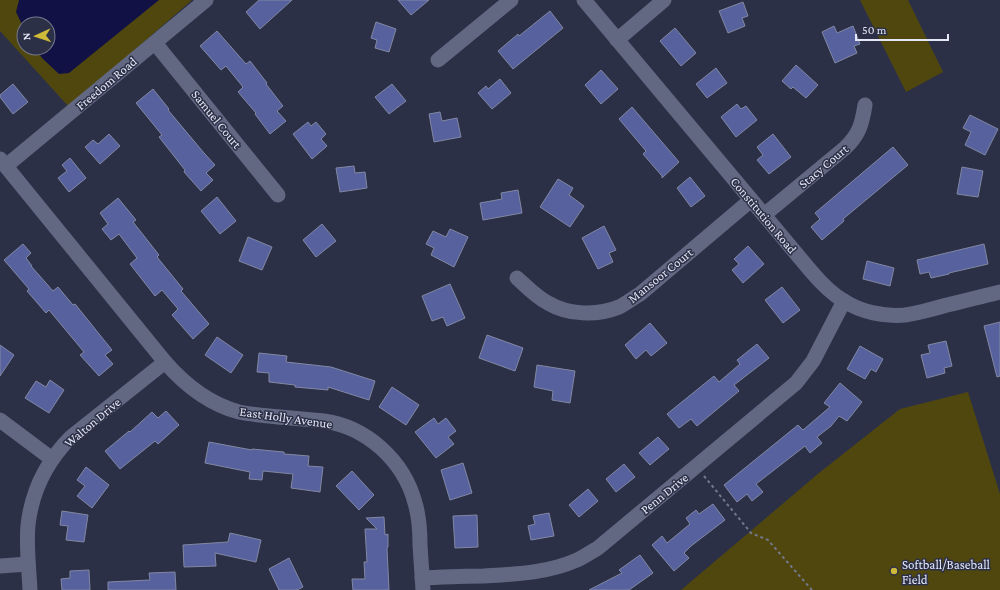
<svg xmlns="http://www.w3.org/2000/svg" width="1000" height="590" viewBox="0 0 1000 590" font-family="'Crimson Pro',serif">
  <rect width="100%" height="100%" fill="#2c3047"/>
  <g fill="#50470e" fill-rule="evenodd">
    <path d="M0 0H192L69 107 0 31ZM24 24H48V48H24Z"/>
    <polygon points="860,0 908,0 943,72 906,92"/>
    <polygon points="968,392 1000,494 1000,590 681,590 819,473 900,409"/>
  </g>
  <polygon fill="#111146" points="19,0 159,0 69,73 59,74 43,59 34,48 48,48 48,24 24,24 24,29 16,12"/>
  <g fill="#57619d" stroke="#8188a3">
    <polygon points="259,0 292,0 260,29 246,12"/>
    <polygon points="398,0 429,0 411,15"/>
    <polygon points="743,2 748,16 742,18 745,26 728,33 719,11"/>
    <polygon points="550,11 563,28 513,69 498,51 518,34 519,36"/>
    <polygon points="376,22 396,29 389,52 375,48 377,40 371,38"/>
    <polygon points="834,26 837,33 853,26 860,44 854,46 857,53 835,63 822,32"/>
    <polygon points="675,28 696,53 681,66 660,41"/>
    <polygon points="217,31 246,64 250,61 267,83 266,84 283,106 277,111 286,121 270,134 255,114 256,113 238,92 243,87 226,66 221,70 200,46"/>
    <polygon points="796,65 818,85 806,98 793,87 791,89 782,81"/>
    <polygon points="716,68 727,83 707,98 696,84"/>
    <polygon points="601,70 618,89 601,104 585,85"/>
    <polygon points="500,79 511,93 492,109 478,93 486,86 488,89"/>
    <polygon points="13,84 28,102 13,114 0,97 0,95"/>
    <polygon points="392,84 406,101 389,114 375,97"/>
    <polygon points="153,89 169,109 168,110 204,153 215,165 206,173 213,180 201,191 184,172 185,170 159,137 162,135 136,103"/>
    <polygon points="737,104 741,109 746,106 757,120 736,137 721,117"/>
    <polygon points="632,107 679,162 662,178 662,176 643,154 646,151 619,119"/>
    <polygon points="440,112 442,121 457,118 461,137 434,142 429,114"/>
    <polygon points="970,115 998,129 985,155 965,145 971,132 963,128"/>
    <polygon points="308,122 311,126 316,122 326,134 321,139 327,146 312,159 293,134"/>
    <polygon points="109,134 120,146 100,164 85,147 93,140 98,144"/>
    <polygon points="773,134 791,157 769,174 757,160 763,155 757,147"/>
    <polygon points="893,147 908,165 843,219 844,221 822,240 811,227 820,219 815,213"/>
    <polygon points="70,158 86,178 69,192 58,178 67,171 62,165"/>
    <polygon points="354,166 355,173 365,172 367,188 340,192 336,168"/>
    <polygon points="962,167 983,171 978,197 957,194"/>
    <polygon points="690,177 705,196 691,207 677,188"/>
    <polygon points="558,179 573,188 569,195 584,206 570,227 540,207"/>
    <polygon points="518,190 522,213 483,220 480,203 502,199 501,193"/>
    <polygon points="217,197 236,221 220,234 201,211"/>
    <polygon points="118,198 136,220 133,222 159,255 157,257 183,289 181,291 209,324 193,339 172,315 178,309 162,290 155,296 130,264 137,258 119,234 111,240 102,229 108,224 100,213"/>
    <polygon points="322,224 336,241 316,257 303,240"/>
    <polygon points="604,226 616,250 609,253 613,262 598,269 582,238"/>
    <polygon points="450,229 468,237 454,267 431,255 434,248 426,244 433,231 446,237"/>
    <polygon points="248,237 272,247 262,270 239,261"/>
    <polygon points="23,244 31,253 26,258 32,266 31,266 53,291 58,287 73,305 75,304 112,350 105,355 113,364 99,376 80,355 84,352 49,310 46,313 27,291 29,289 4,260"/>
    <polygon points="984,244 988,264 949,273 949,274 931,278 929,272 920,274 917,260"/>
    <polygon points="748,246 764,264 743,283 732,270 739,264 734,259"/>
    <polygon points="867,261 894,268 890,286 863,279"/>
    <polygon points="450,284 465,318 447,326 443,317 432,321 422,296"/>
    <polygon points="782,287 800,310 783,323 765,300"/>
    <polygon points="1000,322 1000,376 997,377 984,326"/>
    <polygon points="650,323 667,343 651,356 646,350 636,359 625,345"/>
    <polygon points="487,335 523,348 515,371 479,358"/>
    <polygon points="217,337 243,355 231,373 205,355"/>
    <polygon points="946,341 952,366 944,368 945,373 927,378 921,355 930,353 928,345"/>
    <polygon points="757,344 769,358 734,385 739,391 697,426 691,419 679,428 667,414 714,376 719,382 740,364 737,360"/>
    <polygon points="0,345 14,355 0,376"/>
    <polygon points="860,346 883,359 876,372 871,369 865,379 847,369"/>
    <polygon points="259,353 287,356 286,362 331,367 375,381 369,400 328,387 328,390 295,387 295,385 269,382 269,373 257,372"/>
    <polygon points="537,365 575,371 570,403 552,400 553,391 534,387"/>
    <polygon points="50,380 64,390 49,413 25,398 36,381 46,387"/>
    <polygon points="840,383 862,402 847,421 839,416 831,426 817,437 822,443 810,453 805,446 756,484 763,492 752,501 747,494 737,502 724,485 798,425 803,430 830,407 824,403"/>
    <polygon points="392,387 419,405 406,425 379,407"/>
    <polygon points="166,411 179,425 158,444 155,441 120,469 105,451 129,431 130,432 152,412 158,418"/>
    <polygon points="434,418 438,424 446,418 456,431 448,437 454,444 436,458 415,432"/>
    <polygon points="658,437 669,449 650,465 639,453"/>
    <polygon points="209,442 252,450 252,449 284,452 284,454 309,456 308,466 323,467 320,492 291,488 293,474 263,471 262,480 249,479 250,472 205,463"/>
    <polygon points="463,463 472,493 450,500 441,470"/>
    <polygon points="624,464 635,477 616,492 606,479"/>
    <polygon points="86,467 109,485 92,508 77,496 85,486 77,480"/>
    <polygon points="352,471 374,495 359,510 336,486"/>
    <polygon points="588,489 598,501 579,517 569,505"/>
    <polygon points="713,504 725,520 691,546 684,553 689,558 674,571 652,545 662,536 667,543 690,524 686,518 696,510 699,514"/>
    <polygon points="62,511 88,515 84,542 66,540 68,526 60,525"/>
    <polygon points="549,513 554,536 531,540 528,526 535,524 533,516"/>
    <polygon points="477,515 478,547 455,548 453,516"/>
    <polygon points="384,517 385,535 388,534 388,547 387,548 389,590 353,590 352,579 365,579 364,562 367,562 365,529 377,529 366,518"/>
    <polygon points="230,533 261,540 256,562 215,553 216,566 184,567 183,545 228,542"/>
    <polygon points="640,555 653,573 629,590 589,590 622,573 619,570"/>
    <polygon points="289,558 303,587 297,590 279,590 269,569"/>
    <polygon points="89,570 90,590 62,590 61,579 70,578 70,571"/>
    <polygon points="175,572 176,590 108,590 108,582 150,580 149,573"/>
  </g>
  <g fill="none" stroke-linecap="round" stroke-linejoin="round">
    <polyline stroke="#74788c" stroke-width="2" stroke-dasharray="3 3" stroke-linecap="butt" points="704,476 751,533 768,540 812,590"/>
    <g stroke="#626882" stroke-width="15">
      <path d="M584 0 810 270C820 282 830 293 844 301 861 312 885 317 905 315 919 313 933 309 947 305 965 301 982 296 1000 292"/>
      <polyline points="617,40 664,0"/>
      <polyline points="155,43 278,195"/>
      <polyline points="438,60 511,0"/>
      <path d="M0 159 165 362C185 385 209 404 239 412 249 414 259 415 269 416 287 418 306 419 324 421 367 427 404 461 415 503 419 516 420 531 420 545 421 560 422 575 423 590"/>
      <polyline points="6,166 206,0"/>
      <path d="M764 215 845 148C859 135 862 124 865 105"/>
      <path d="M517 278C527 287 536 297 548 303 568 315 597 316 619 307 627 303 633 298 640 294L751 200"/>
      <polyline points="0,420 52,459"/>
      <polyline points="0,566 28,564"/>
      <path d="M422 578C443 577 463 576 484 576 515 574 548 573 577 560 584 557 591 552 598 548L796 383 813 361 844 301"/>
      <path d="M30 590C29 569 26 546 28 525 32 490 47 461 71 437L165 362"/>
    </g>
  </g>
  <circle fill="#ceb938" stroke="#2c3047" stroke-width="1.5" cx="894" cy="571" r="4"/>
  <g text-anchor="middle" stroke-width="3" stroke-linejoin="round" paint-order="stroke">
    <g font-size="13" fill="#e3e7f6" stroke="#2c3047">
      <text transform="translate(106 83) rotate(-40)" y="5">Freedom Road</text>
      <text transform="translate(217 119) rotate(51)" y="5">Samuel Court</text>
      <text transform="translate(823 166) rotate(-40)" y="5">Stacy Court</text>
      <text transform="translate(764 215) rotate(50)" y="5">Constitution Road</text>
      <text transform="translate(660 275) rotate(-39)" y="5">Mansoor Court</text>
      <text transform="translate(286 417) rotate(8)" y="5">East Holly Avenue</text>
      <text transform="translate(92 422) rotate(-40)" y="5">Walton Drive</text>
      <text transform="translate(664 493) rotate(-39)" y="5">Penn Drive</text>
    </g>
    <g font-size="13" fill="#e3e7f6" stroke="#2c3047" text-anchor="start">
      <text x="902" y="569">Softball/Baseball<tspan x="902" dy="15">Field</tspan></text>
    </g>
  </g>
  <g transform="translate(36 36) rotate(267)"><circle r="19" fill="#2c3047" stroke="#75798d"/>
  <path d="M0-3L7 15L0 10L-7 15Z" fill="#ceb938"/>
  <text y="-6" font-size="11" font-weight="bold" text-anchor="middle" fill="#e3e7f6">N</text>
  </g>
  <path d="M856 34v6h92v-6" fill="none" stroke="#e3e7f6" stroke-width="2"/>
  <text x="862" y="34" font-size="12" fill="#e3e7f6" stroke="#2c3047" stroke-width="3" paint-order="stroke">50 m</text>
</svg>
